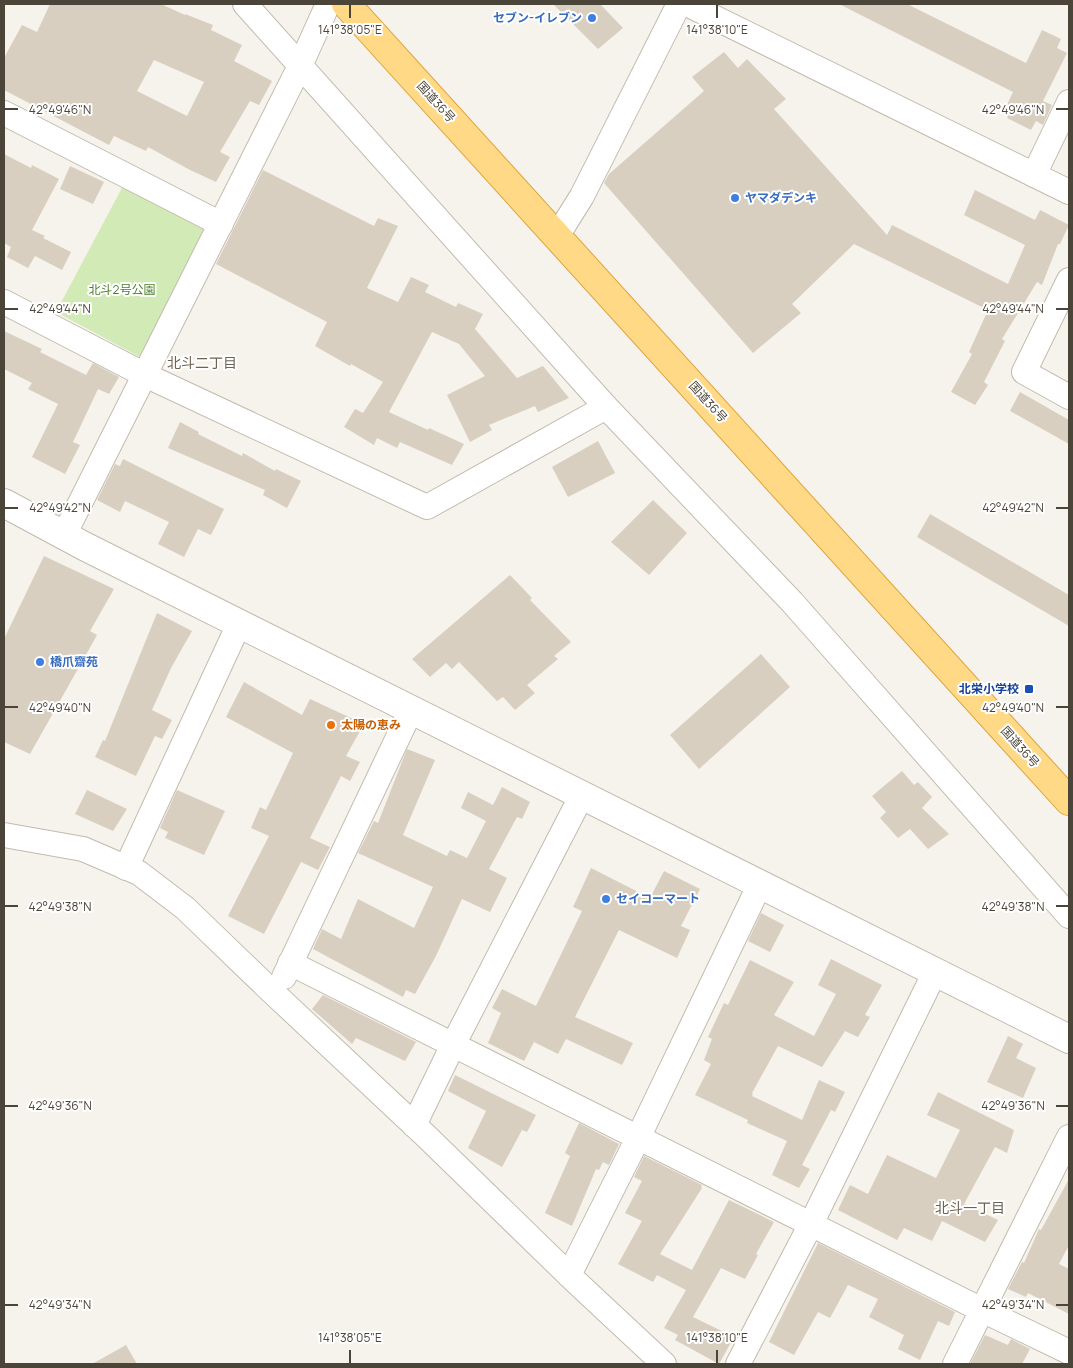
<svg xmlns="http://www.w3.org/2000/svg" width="1073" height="1368" viewBox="0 0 1073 1368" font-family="Manrope,'Noto Sans JP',sans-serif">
  <rect width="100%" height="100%" fill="#f6f3ec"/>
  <polygon fill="#d2eab5" points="123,186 207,228 140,357 56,312"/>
  <g fill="#d8cfc1" fill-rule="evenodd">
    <path d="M50 4H161L185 15V14L213 25 211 30 242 45 234 61 272 81 259 105 250 101 220 152 230 157 216 182 190 170 148 147 146 151 114 136 109 145 4 90V58L22 25 37 32ZM154 60 204 82 187 116 137 91Z"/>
    <polygon points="553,4 600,4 623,28 598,49"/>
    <polygon points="839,4 907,4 1026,63 1042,30 1061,39 1057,48 1067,53 1043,101 1052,105 1043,125 1036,121 1031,130 1007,118 1011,109 1006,107 1013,92"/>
    <polygon points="724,52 738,68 747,59 786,99 774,109 887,235 892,225 1008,284 1025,245 964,215 975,190 1035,220 1040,210 1069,225 1060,244 1058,244 1042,285 1037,282 1002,339 1005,341 984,382 988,385 975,405 951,392 972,354 969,352 988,310 854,244 792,304 801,313 753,353 604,183 609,174 704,91 692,77"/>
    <polygon points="4,154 31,168 32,165 59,179 32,230 45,236 43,238 71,252 62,270 35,256 28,268 7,257 11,247 4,243"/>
    <polygon points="70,166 104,182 93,204 60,189"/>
    <polygon points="263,170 374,226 378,218 398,226 367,288 398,302 411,277 429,285 425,292 456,307 458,303 483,314 475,329 517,378 543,366 569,398 538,412 535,406 489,425 492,430 470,442 447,395 485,376 459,344 432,332 389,412 428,430 429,428 464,444 452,465 400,442 397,448 377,438 374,445 344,427 355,409 363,413 383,382 351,364 350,366 315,346 327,322 216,264"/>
    <polygon points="4,331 42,349 40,352 86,375 93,363 119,377 109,394 98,389 73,442 80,445 65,474 32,457 58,404 28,389 32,383 4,369"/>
    <polygon points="1020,392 1069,420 1069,444 1010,411"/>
    <polygon points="180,422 199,432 198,434 242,456 243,453 275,471 276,469 301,481 287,508 263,495 265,490 168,448"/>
    <polygon points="598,441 615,473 568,497 552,467"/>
    <polygon points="123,459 224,509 211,535 198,529 184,557 158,544 169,522 125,501 120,512 97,500 115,464 120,466"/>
    <polygon points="653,500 687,533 649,575 611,542"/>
    <polygon points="930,514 1069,595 1069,626 917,537"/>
    <polygon points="44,556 114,589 90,631 97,635 30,754 4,742 4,639"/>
    <polygon points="510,575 532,598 530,600 571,642 554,656 558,659 527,685 535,693 515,710 503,697 497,701 459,662 452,669 446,663 430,677 412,659"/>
    <polygon points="157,613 192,631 171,668 152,710 172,720 162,739 155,736 136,776 95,757 103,740 105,741"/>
    <polygon points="761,654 790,687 699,769 670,735"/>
    <polygon points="244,682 302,715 310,699 364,724 346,756 360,762 350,781 341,776 310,838 330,847 318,870 301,862 264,934 228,916 269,836 251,828 260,807 266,810 293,753 226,717"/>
    <polygon points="407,749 435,760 403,835 447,856 450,850 467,858 486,821 461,808 468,792 493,805 502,787 530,802 522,819 517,817 489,869 507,878 490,912 462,899 436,956 415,994 406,990 403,997 313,949 322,929 341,939 358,899 414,928 433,887 358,853 374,821 378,823"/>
    <polygon points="902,771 914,785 918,782 932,797 922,808 949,834 928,849 910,829 898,838 880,818 886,812 872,796"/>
    <polygon points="87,790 127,809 113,831 75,814"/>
    <polygon points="177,790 225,811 204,855 165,838 168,832 160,828"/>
    <polygon points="591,868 650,898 664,871 700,889 681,926 690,930 677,958 619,930 575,1017 633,1043 622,1065 566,1039 558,1054 534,1042 524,1061 488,1043 501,1013 492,1008 502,989 536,1006 582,911 573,907"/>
    <polygon points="761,913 784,925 770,952 748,941"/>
    <polygon points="831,959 882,985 865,1015 870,1017 858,1037 845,1031 822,1067 778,1046 752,1093 753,1094 752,1096 802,1120 819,1080 845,1092 835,1112 831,1110 802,1165 810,1169 799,1188 772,1175 787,1141 747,1123 748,1120 695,1095 711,1064 704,1060 712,1039 708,1037 724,1003 728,1005 750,960 794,982 774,1015 814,1036 836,994 818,985"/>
    <polygon points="323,995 416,1042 405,1061 356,1038 352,1044 312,1009"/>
    <polygon points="1008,1036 1023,1044 1016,1058 1036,1068 1023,1098 987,1082"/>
    <polygon points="455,1075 536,1115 527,1132 522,1130 502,1167 468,1148 486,1111 448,1091"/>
    <polygon points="938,1092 1014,1130 1007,1153 995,1147 964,1204 998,1220 985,1242 942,1221 932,1241 904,1228 897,1240 838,1210 850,1185 868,1194 887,1155 936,1178 960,1130 927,1115"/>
    <polygon points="579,1123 619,1144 609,1165 603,1162 599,1170 596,1169 572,1226 545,1213 570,1156 565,1153"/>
    <polygon points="644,1156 702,1185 701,1187 702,1188 660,1254 692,1270 729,1200 774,1222 756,1254 758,1255 745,1279 721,1268 693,1317 734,1337 719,1364 675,1340 678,1335 664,1328 686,1290 657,1275 653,1282 618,1264 642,1221 625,1213 642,1181 634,1177"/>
    <polygon points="1069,1179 1069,1245 1059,1264 1069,1269 1069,1314 1028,1293 1026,1297 1008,1289 1022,1262 1024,1263 1039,1229 1041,1230"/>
    <polygon points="818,1243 955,1312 949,1326 938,1321 920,1360 898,1349 904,1335 869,1317 878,1299 848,1285 830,1318 818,1312 794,1355 769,1342"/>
    <polygon points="985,1335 1008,1345 1011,1339 1030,1349 1022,1364 970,1364"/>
    <polygon points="126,1345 137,1364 92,1364"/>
  </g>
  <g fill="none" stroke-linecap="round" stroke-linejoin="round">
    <g stroke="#c2bbae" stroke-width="26">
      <g id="minor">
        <polyline points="245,4 606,407 792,602 1069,916"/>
        <polyline points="687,4 1069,192"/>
        <polyline points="4,113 221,224"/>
        <polyline points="1034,175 1069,102"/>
        <polyline points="557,236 582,196 679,4"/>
        <polyline points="1069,280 1024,372 1069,397"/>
        <polyline points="4,302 145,375 427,507 606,407"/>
        <polyline points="64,535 300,66 328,4"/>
        <polyline points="4,835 83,849 139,873 185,908 268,988 426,1136 575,1281 664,1364"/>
        <polyline points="126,868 239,624"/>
        <polyline points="290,963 982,1310 1069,1352"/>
        <polyline points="284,977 411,710"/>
        <polyline points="414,1125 453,1045 582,795"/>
        <polyline points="569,1275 638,1138 760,884"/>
        <polyline points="738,1364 811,1224 935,972"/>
        <polyline points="955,1364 1069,1137"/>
      </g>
    </g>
    <g stroke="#c2bbae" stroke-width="30">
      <polyline id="tertiary" points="4,503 84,546 1069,1039"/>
    </g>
    <g stroke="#e0a43c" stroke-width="30">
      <polyline id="trunk" points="346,4 1069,801"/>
    </g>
    <use href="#minor" stroke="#fff" stroke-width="24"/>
    <use href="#tertiary" stroke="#fff" stroke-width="28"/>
    <use href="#trunk" stroke="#ffd985" stroke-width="28"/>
  </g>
  <path fill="none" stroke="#4b4439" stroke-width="2" d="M350 5V18M717 5V18M5 109H18M1056 109H1068M5 309H18M1056 309H1068M5 508H18M1056 508H1068M5 707H18M1056 707H1068M5 906H18M1056 906H1068M5 1106H18M1056 1106H1068M5 1305H18M1056 1305H1068M350 1350V1363M717 1350V1363"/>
  <g fill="#3f7fe0" stroke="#fff" stroke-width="2">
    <circle cx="592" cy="18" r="5"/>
    <circle cx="735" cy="198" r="5"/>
    <circle cx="40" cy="662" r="5"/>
    <circle cx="606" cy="899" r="5"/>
  </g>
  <rect fill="#1a4fb4" stroke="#fff" stroke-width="2" x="1024" y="684" width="10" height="10" rx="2.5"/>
  <circle fill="#e8710a" stroke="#fff" stroke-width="2" cx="331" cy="725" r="5"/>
  <g text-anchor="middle" stroke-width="4" stroke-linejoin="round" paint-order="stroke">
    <g font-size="12" font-weight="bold" fill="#366cbe" stroke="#fff" text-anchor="start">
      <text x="582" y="22" text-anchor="end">セブン-イレブン</text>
      <text x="745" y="202">ヤマダデンキ</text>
      <text x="50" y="666">橋爪齋苑</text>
      <text x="616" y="903">セイコーマート</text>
    </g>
    <g font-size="12" fill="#4b4439" stroke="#fff">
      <text transform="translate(436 102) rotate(48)" y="4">国道36号</text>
      <text transform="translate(708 402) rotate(48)" y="4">国道36号</text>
      <text transform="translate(1020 747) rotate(48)" y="4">国道36号</text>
    </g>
    <g font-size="12" fill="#4a7f2a" stroke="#fff">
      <text x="122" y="294">北斗2号公園</text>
    </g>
    <g font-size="12" font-weight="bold" fill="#164399" stroke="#fff" text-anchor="end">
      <text x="1019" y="693">北栄小学校</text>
    </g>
    <g font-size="12" font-weight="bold" fill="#c56008" stroke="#fff" text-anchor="start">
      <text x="341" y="729">太陽の恵み</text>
    </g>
    <g font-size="14" fill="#6e6250" stroke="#fff">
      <text x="202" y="368">北斗二丁目</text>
      <text x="970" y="1213">北斗一丁目</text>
    </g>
  </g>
  <g font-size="12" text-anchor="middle" fill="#4b4439" stroke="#fff" stroke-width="4" stroke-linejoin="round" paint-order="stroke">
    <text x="350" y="34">141°38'05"E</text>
    <text x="717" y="34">141°38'10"E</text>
    <text x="60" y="114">42°49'46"N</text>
    <text x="1013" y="114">42°49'46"N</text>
    <text x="60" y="313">42°49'44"N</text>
    <text x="1013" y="313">42°49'44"N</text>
    <text x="60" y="512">42°49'42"N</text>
    <text x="1013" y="512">42°49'42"N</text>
    <text x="60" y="712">42°49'40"N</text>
    <text x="1013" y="712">42°49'40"N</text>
    <text x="60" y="911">42°49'38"N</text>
    <text x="1013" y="911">42°49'38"N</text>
    <text x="60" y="1110">42°49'36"N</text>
    <text x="1013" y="1110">42°49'36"N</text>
    <text x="60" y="1309">42°49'34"N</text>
    <text x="1013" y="1309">42°49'34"N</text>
    <text x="350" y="1342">141°38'05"E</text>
    <text x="717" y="1342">141°38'10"E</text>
  </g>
  <rect width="1073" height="1368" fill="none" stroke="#4b4439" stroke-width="10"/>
</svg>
